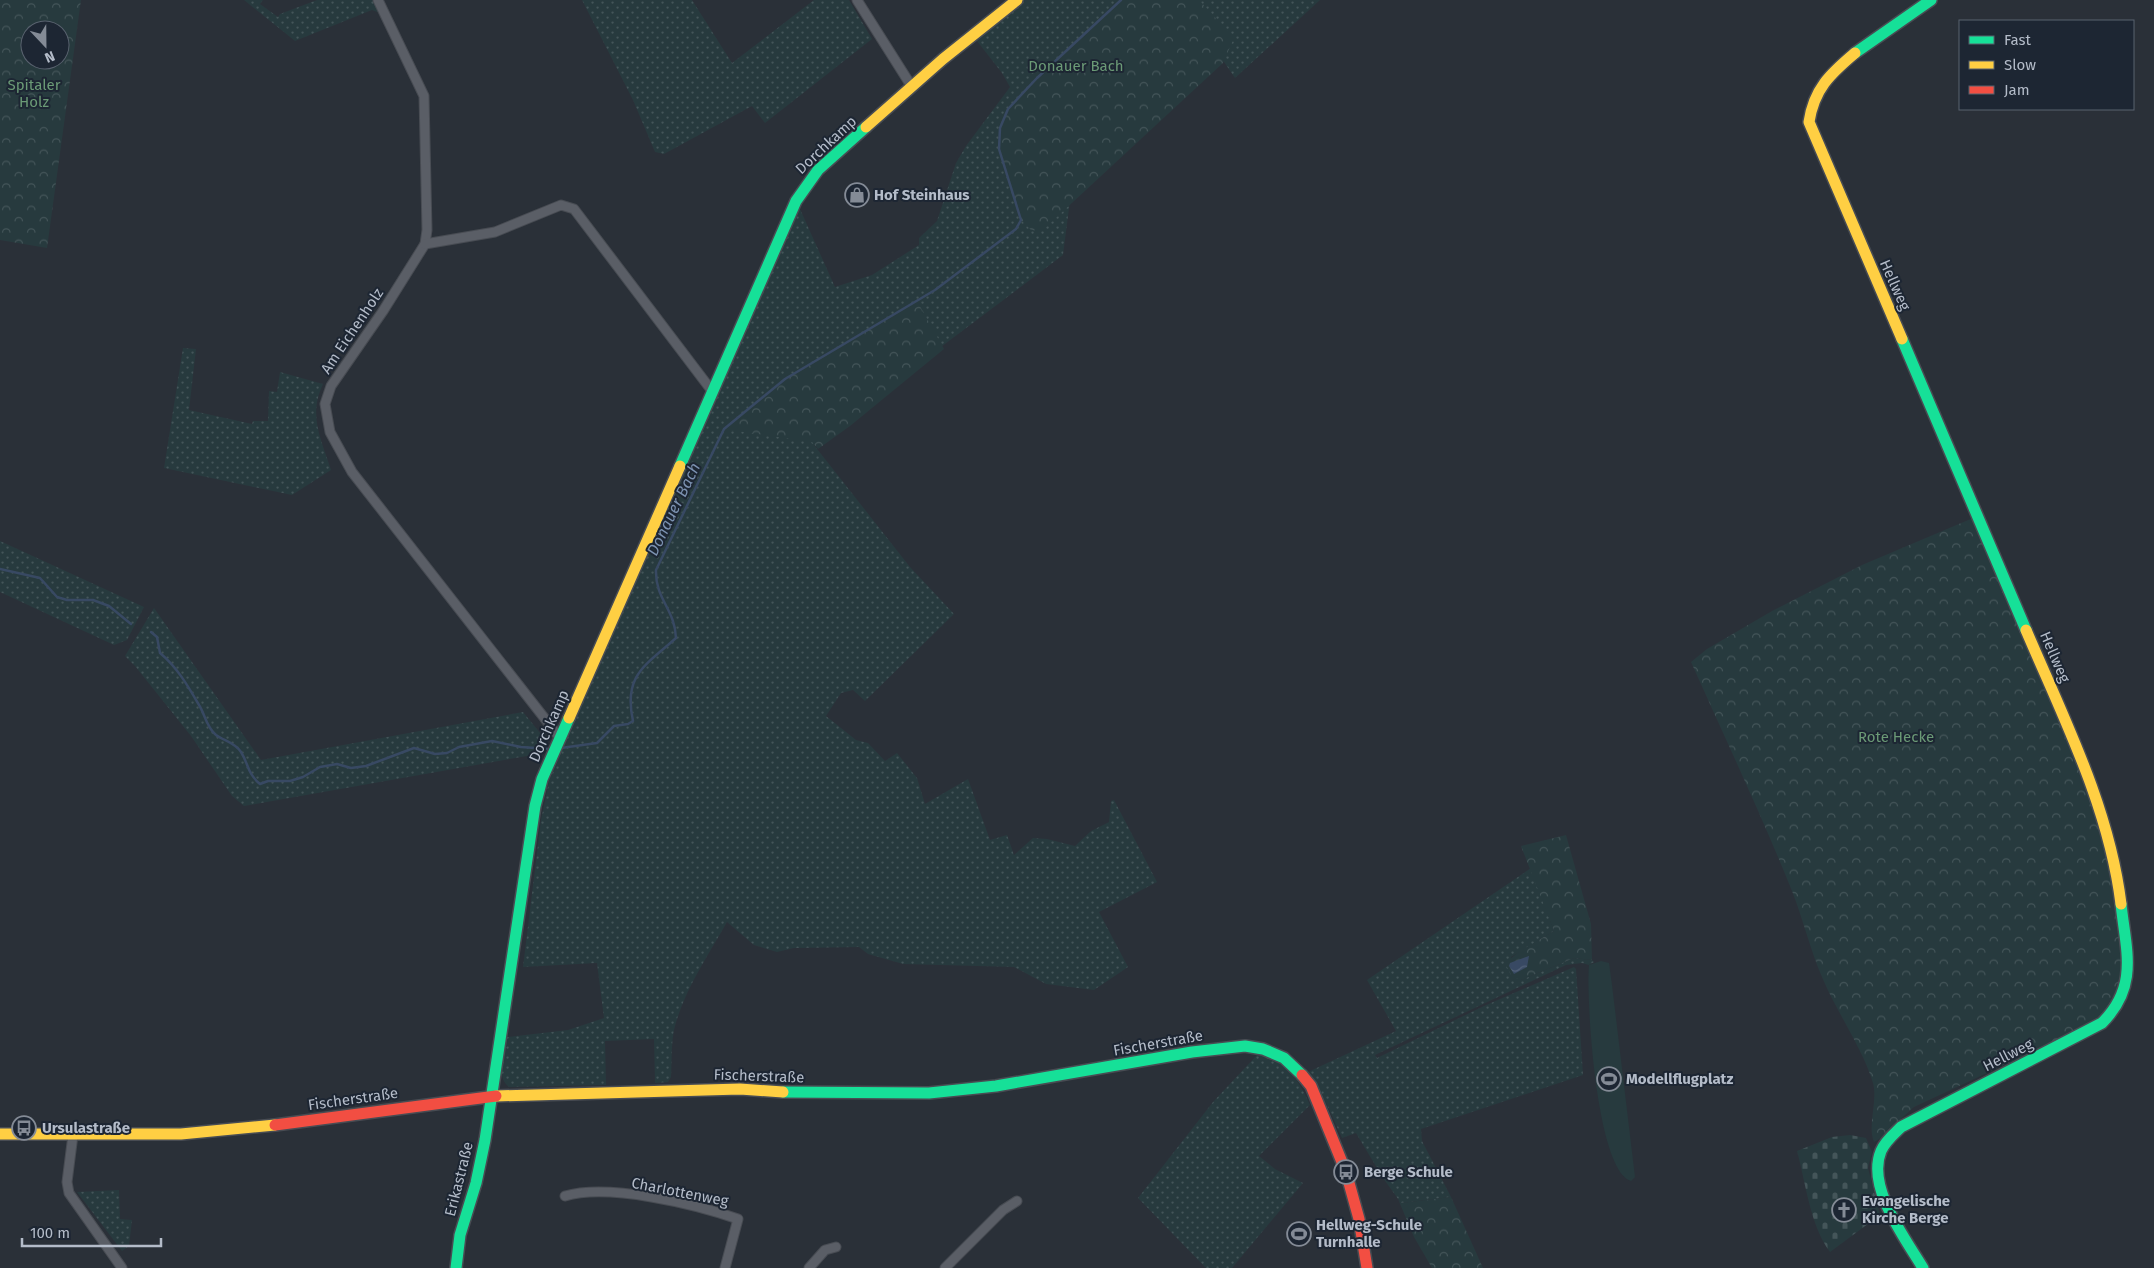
<svg xmlns="http://www.w3.org/2000/svg" width="2154" height="1268" viewBox="0 0 2154 1268" font-family="'Fira Sans',sans-serif">
  <defs>
    <pattern id="grass-dots" width="8" height="8" patternUnits="userSpaceOnUse" patternTransform="scale(1.25)"><rect width="8" height="8" fill="#273a3e"/><path d="M2 2h.1M6 6h.1" fill="none" stroke="#445559" stroke-width="1.8" stroke-linecap="round"/></pattern>
    <pattern id="forest-crowns" width="20" height="18" patternUnits="userSpaceOnUse" patternTransform="scale(1.25)"><rect width="20" height="18" fill="#273a3e"/><path d="M2 6a3 3 0 1 1 6 0M12 15a3 3 0 1 1 6 0" fill="none" stroke="#445559"/></pattern>
    <pattern id="cemetery-stones" width="16" height="16" patternUnits="userSpaceOnUse" patternTransform="scale(1.25)"><rect width="16" height="16" fill="#273a3e"/><path d="M2 7V4a2 2 0 0 1 4 0v3zM10 15v-3a2 2 0 0 1 4 0v3z" fill="#445559"/></pattern>
    <pattern id="water-waves" width="16" height="10" patternUnits="userSpaceOnUse" patternTransform="scale(1.25)"><rect width="16" height="10" fill="#384963"/><path d="M0 5q4-4 8 0t8 0" fill="none" stroke="#526178"/></pattern>
  </defs>
  <rect width="100%" height="100%" fill="#2a3038"/>
  <g fill="url(#grass-dots)">
    <polygon points="244,0 263,0 260,4 278,17 280,14 317,0 373,0 380,13 372,10 295,41"/>
    <polygon points="582,0 692,0 732,63 814,0 849,0 872,39 765,123 752,106 664,154 655,152 633,100"/>
    <path d="M1024 0H1320L1235 78 1222 59 1074 169 1063 255 816 441 814 445 910 567 954 614 865 701 853 690 841 693 826 716 856 740 868 743 885 761 897 753 917 778 925 804 968 779 990 840 1007 835 1014 855 1033 838 1047 839 1075 846 1091 831 1109 822 1111 801 1114 800 1157 882 1099 912 1128 967 1094 990 1046 984 1014 967 903 964 868 954 859 947 794 948 777 952 754 945 727 922C708 956 683 992 674 1030 671 1045 672 1062 671 1077L668 1082 655 1083 654 1039 605 1041 606 1085 509 1087C495 1077 505 1052 507 1037L568 1030 604 1018 597 963 523 967 541 820 549 781 559 758H555L800 209 835 287 872 275 919 245V238L937 221 956 163 966 146 1010 87 1002 73 977 41 990 30 989 28Z"/>
    <path d="M183 348 196 349 189 410 252 424 253 421H268L269 391 277 392 280 372 323 384C308 416 321 438 331 470L292 495 164 468Z"/>
    <polygon points="0,541 144,607 127,640 114,645 0,592"/>
    <polygon points="154,608 261,760 523,712 545,739 544,753 244,806 232,796 191,736 135,666 125,656"/>
    <polygon points="1531,868 1554,931 1511,957 1521,980 1574,958 1592,960 1594,962 1589,965 1582,963 1566,965 1375,1055 1377,1058 1484,1006 1574,967 1576,969 1583,1075 1421,1129 1422,1141 1451,1197 1401,1203 1383,1178 1356,1133 1342,1138 1316,1081 1308,1072 1396,1031 1367,980"/>
    <path d="M1257 1055C1286 1060 1299 1080 1310 1105L1259 1156 1275 1169 1303 1183 1232 1268H1206L1138 1198 1213 1102Z"/>
    <polygon points="119,1190 120,1219 132,1220 129,1246 122,1251 77,1192"/>
  </g>
  <g fill="url(#forest-crowns)" fill-rule="evenodd">
    <path d="M0 0H81L47 248 0 240ZM30 30H60V60H30Z"/>
    <polygon points="1121,0 1199,0 1234,38 1223,63 1046,227 1032,231 1021,220 999,149 1000,128 1008,109 1037,78"/>
    <polygon points="917,301 944,349 850,426 818,449 812,442 724,429 785,379"/>
    <path d="M1973 518 2086 780 2110 865 2123 967 2115 998 2106 1011 2098 1018 2060 1039 1914 1107C1905 1114 1881 1140 1874 1142 1867 1125 1878 1102 1873 1083 1863 1049 1836 1011 1822 977 1810 949 1803 919 1792 891 1761 814 1725 738 1691 662L1707 649 1772 611 1862 565Z"/>
    <polygon points="1566,835 1591,924 1592,960 1574,958 1521,980 1512,977 1505,963 1520,951 1554,931 1521,846"/>
    <polygon points="1451,1197 1483,1268 1432,1268 1414,1237 1398,1199 1401,1203"/>
  </g>
  <path fill="url(#cemetery-stones)" d="M1850 1135 1866 1138 1872 1152 1868 1168 1880 1215 1830 1252C1810 1225 1806 1184 1797 1151L1832 1137Z"/>
  <path fill="#273a3e" d="M1601 961 1609 963 1612 985 1635 1177 1631 1181C1596 1171 1586 999 1589 965Z"/>
  <polygon fill="url(#water-waves)" points="1529,956 1527,967 1514,974 1509,966 1510,963"/>
  <g fill="none" stroke-linecap="round" stroke-linejoin="round">
    <g stroke="#384963" stroke-width="2.5">
      <polyline points="0,569 40,578 57,597 67,600 93,600 109,606 131,624"/>
      <path d="M151 632 157 637 160 653C177 667 188 686 199 705 205 714 206 727 216 735 224 741 234 742 241 752 249 765 247 773 260 784L268 781H290L303 777 320 767 337 764 351 768 366 766 414 748 435 754 447 753 459 747 492 741 521 747 550 749"/>
      <path d="M561 748 597 743 614 726 628 724 633 721C623 675 645 666 676 638 675 609 655 599 656 570L724 429 785 379 935 290 1016 229 1021 220 999 149 1000 128 1008 109 1037 78 1121 0"/>
    </g>
    <g stroke="#484c53" stroke-width="11">
      <g id="street">
        <polyline points="378,0 424,96 427,230 425,244 383,311 331,386 325,404 330,432 352,472 560,738"/>
        <polyline points="857,0 912,87"/>
        <polyline points="425,244 495,232 561,205 574,209 712,391"/>
        <polyline points="73,1135 67,1182 69,1193 122,1268"/>
        <path d="M565 1196C608 1183 695 1204 738 1219L725 1268"/>
        <polyline points="809,1268 825,1250 836,1247"/>
        <polyline points="945,1268 1003,1210 1017,1201"/>
      </g>
    </g>
    <g stroke="#484c53" stroke-width="14">
      <g id="fast">
        <polyline points="1855,53 1931,0"/>
        <polyline points="1902,339 2026,630"/>
        <polyline points="680,466 796,201 818,170 866,127"/>
        <polyline points="783,1092 929,1093 996,1086 1192,1052 1245,1046 1263,1049 1284,1058 1302,1075"/>
        <polyline points="456,1268 460,1235 476,1183 485,1140 535,806 542,779 569,718"/>
        <path d="M1923 1268C1905 1238 1866 1187 1881 1151 1885 1141 1894 1134 1901 1127L2102 1023C2139 986 2126 951 2121 904"/>
      </g>
    </g>
    <g stroke="#484c53" stroke-width="14">
      <g id="slow">
        <path d="M1855 53C1830 74 1814 89 1809 122L1902 339"/>
        <polyline points="866,127 943,59 1017,0"/>
        <path d="M2026 630C2064 719 2109 807 2121 904"/>
        <polyline points="569,718 680,466"/>
        <polyline points="496,1096 740,1089 783,1092"/>
        <polyline points="0,1134 181,1134 275,1125"/>
      </g>
    </g>
    <g stroke="#484c53" stroke-width="14">
      <g id="jam">
        <polyline points="1302,1075 1311,1086 1346,1172 1359,1219 1367,1268"/>
        <polyline points="275,1125 496,1096"/>
      </g>
    </g>
    <use href="#street" stroke="#5a5e66" stroke-width="9"/>
    <use href="#fast" stroke="#16e098" stroke-width="11"/>
    <use href="#slow" stroke="#ffcf43" stroke-width="11"/>
    <use href="#jam" stroke="#f24e42" stroke-width="11"/>
  </g>
  <defs>
    <g id="shop-ring" transform="scale(1.25)"><circle r="9.5" fill="#1d2633" stroke="#848b96" stroke-width="1.5"/><path d="M-5-2.5h2.3a2.7 3.5 0 0 1 5.4 0H5L5.5 6h-11ZM-1.5-2.5h3a1.5 2.3 0 0 0-3 0Z" fill="#848b96"/></g>
    <g id="stadium-ring" transform="scale(1.25)"><circle r="9.5" fill="#1d2633" stroke="#848b96" stroke-width="1.5"/><path d="M0-5a6.5 5 0 1 0 0 10a6.5 5 0 1 0 0-10ZM-3.5-1.8h7v3.6h-7Z" fill="#848b96"/></g>
    <g id="bus-ring" transform="scale(1.25)"><circle r="9.5" fill="#1d2633" stroke="#848b96" stroke-width="1.5"/><path d="M-5-6H5V4H4V6H2V4H-2V6H-4V4H-5ZM-3.5-4V0h7V-4ZM-3.5 1.2v1.5H-2V1.2ZM2 1.2v1.5H3.5V1.2Z" fill="#848b96"/></g>
    <g id="church-ring" transform="scale(1.25)"><circle r="9.5" fill="#1d2633" stroke="#848b96" stroke-width="1.5"/><path d="M-1.2-6h2.4v3.5h3.3v2.4h-3.3V6h-2.4V-.1h-3.3v-2.4h3.3Z" fill="#848b96"/></g>
  </defs>
  <g fill-rule="evenodd">
    <use href="#shop-ring" x="857" y="195"/>
    <use href="#stadium-ring" x="1609" y="1079"/>
    <use href="#bus-ring" x="24" y="1128"/>
    <use href="#bus-ring" x="1346" y="1172"/>
    <use href="#church-ring" x="1844" y="1210"/>
    <use href="#stadium-ring" x="1299" y="1234"/>
  </g>
  <g text-anchor="middle" stroke-width="4" stroke-linejoin="round" paint-order="stroke">
    <g font-size="15" fill="#6b9a76" stroke="#1d2633">
      <text x="1076" y="71">Donauer Bach</text>
      <text x="34" y="90">Spitaler<tspan x="34" dy="17">Holz</tspan></text>
      <text x="1896" y="742">Rote Hecke</text>
    </g>
    <g font-size="15" fill="#b4bcc9" stroke="#1d2633">
      <text transform="translate(826 145) rotate(-43)" y="5">Dorchkamp</text>
      <text transform="translate(1895 285) rotate(66)" y="5">Hellweg</text>
      <text transform="translate(352 331) rotate(-56)" y="5">Am Eichenholz</text>
      <text transform="translate(2055 657) rotate(67)" y="5">Hellweg</text>
      <text transform="translate(549 726) rotate(-66)" y="5">Dorchkamp</text>
      <text transform="translate(1158 1043) rotate(-10)" y="5">Fischerstraße</text>
      <text transform="translate(2008 1055) rotate(-27)" y="5">Hellweg</text>
      <text transform="translate(759 1076) rotate(2)" y="5">Fischerstraße</text>
      <text transform="translate(353 1099) rotate(-8)" y="5">Fischerstraße</text>
      <text transform="translate(459 1179) rotate(-76)" y="5">Erikastraße</text>
      <text transform="translate(680 1192) rotate(11)" y="5">Charlottenweg</text>
    </g>
    <g font-size="15" font-weight="bold" fill="#b4bcc9" stroke="#1d2633" text-anchor="start">
      <text x="874" y="200">Hof Steinhaus</text>
      <text x="1626" y="1084">Modellflugplatz</text>
      <text x="42" y="1133">Ursulastraße</text>
      <text x="1364" y="1177">Berge Schule</text>
      <text x="1862" y="1206">Evangelische<tspan x="1862" dy="17">Kirche Berge</tspan></text>
      <text x="1316" y="1230">Hellweg-Schule<tspan x="1316" dy="17">Turnhalle</tspan></text>
    </g>
    <g font-size="16" font-style="italic" fill="#7c92b1" stroke="#1d2633">
      <text transform="translate(673 509) rotate(-64)" y="6">Donauer Bach</text>
    </g>
  </g>
  <rect x="1959" y="20" width="175" height="90" fill="#1d2633" stroke="#59626f"/>
  <rect x="1969" y="36" width="25" height="8" fill="#16e098" stroke="#59626f"/>
  <text x="2004" y="45" font-size="15" fill="#b4bcc9">Fast</text>
  <rect x="1969" y="61" width="25" height="8" fill="#ffcf43" stroke="#59626f"/>
  <text x="2004" y="70" font-size="15" fill="#b4bcc9">Slow</text>
  <rect x="1969" y="86" width="25" height="8" fill="#f24e42" stroke="#59626f"/>
  <text x="2004" y="95" font-size="15" fill="#b4bcc9">Jam</text>
  <g transform="translate(45 45) rotate(158)"><circle r="24" fill="#1d2633" stroke="#59626f"/>
  <path d="M0-4L9 19L0 12L-9 19Z" fill="#848b96"/>
  <text y="-8" font-size="14" font-weight="bold" text-anchor="middle" fill="#b4bcc9">N</text>
  </g>
  <path d="M22 1238v8h139v-8" fill="none" stroke="#b4bcc9" stroke-width="2.5"/>
  <text x="30" y="1238" font-size="15" fill="#b4bcc9" stroke="#1d2633" stroke-width="4" paint-order="stroke">100 m</text>
</svg>
